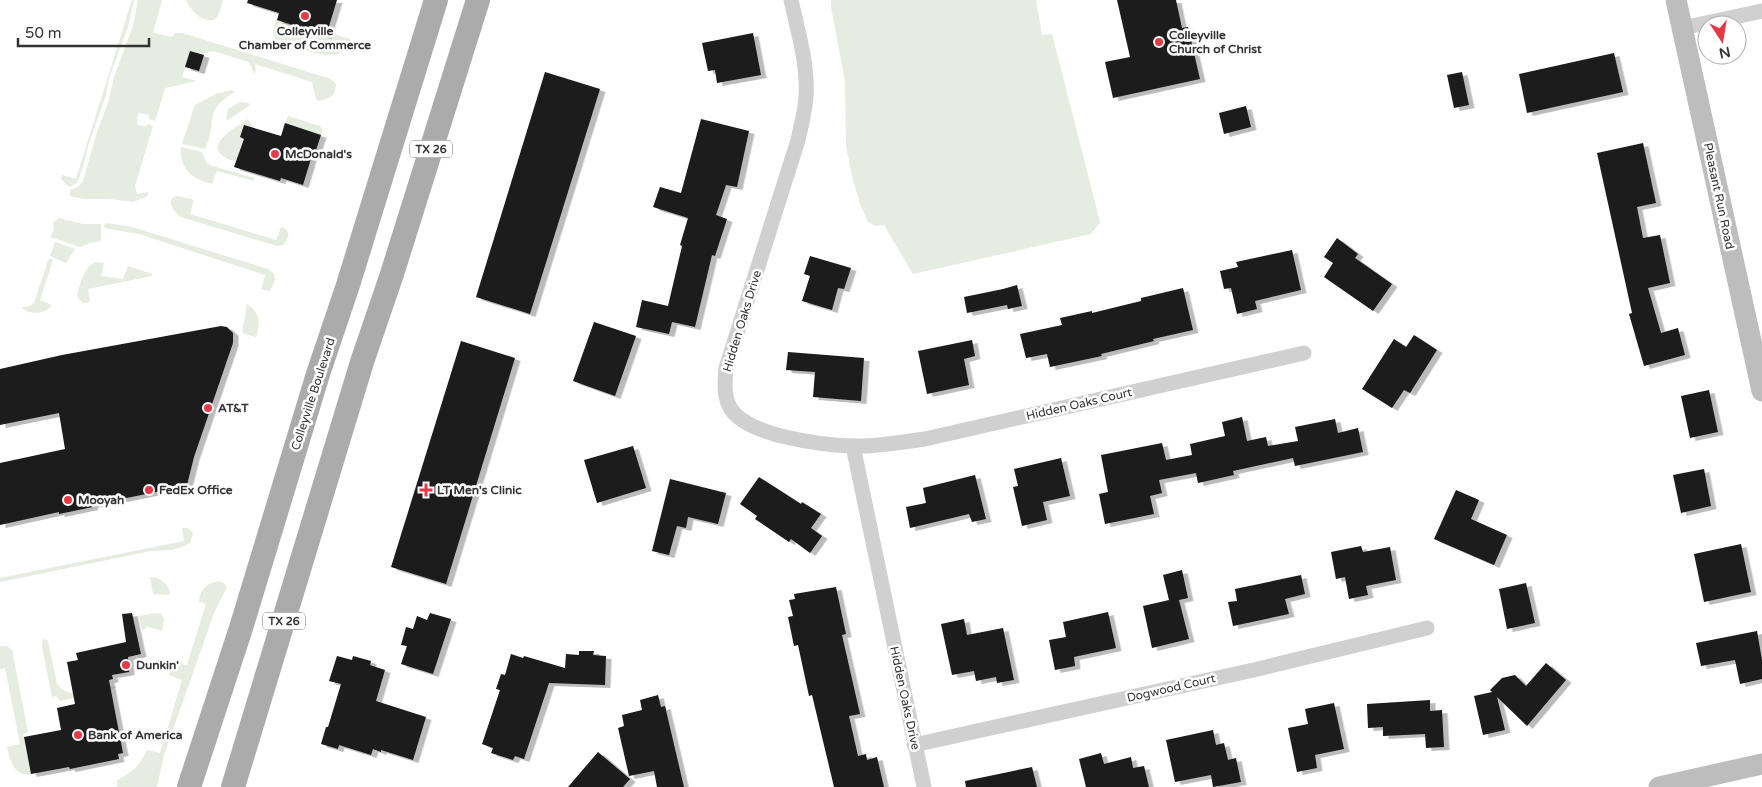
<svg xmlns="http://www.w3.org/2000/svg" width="1762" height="787" viewBox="0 0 1762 787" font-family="'Varela Round',sans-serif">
  <defs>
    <filter id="shadow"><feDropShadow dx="5.5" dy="3" stdDeviation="0" flood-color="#0004"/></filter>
  </defs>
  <rect width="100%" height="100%" fill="#fff"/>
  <g fill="#e6ecdf">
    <polygon points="132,0 134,0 128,27 109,78 106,95 89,143 82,170 77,183 69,187 61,179 62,175 76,179"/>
    <path d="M138 0H162L153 33 172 37 175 33H182L331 79 336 84C336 95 329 100 318 101L316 99 312 82 255 64 256 71 254 74 249 62 213 51 202 54 190 51 182 77 197 81 165 88 155 121 149 119V115L138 113 137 125 147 126 148 124 153 126 135 186 137 194 149 192 146 197 133 202 109 199H83L70 196V190L78 187 83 181 97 132 108 103 114 77 133 26Z"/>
    <path d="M186 0H223C221 5 220 16 215 19 204 25 189 9 186 0Z"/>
    <polygon points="831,0 1036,0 1042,35 1052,34 1100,222 1091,234 913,274 884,225 876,226 868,222 860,204 852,176 846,146 845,81 831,7"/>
    <path d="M276 19 325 36 327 32 350 39 351 42C348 46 345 51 340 53 327 60 289 45 276 39L273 32Z"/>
    <path d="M231 90 235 92C201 111 219 122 205 149L182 144 195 105 216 94Z"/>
    <polygon points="240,102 249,103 250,105 228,120 226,120 228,109"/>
    <polygon points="288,116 320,126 322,129 321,135 285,124"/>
    <path d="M248 119 252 125 251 127 244 125 240 137 244 139 236 162C196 149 232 130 248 119Z"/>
    <path d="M181 147 202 152 206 162 210 165 254 178V181L217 171 212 184C193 179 179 170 181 147Z"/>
    <path d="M179 196 194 200 190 214 276 240 281 227C288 229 290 233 287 240L283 245 277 246 181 217C173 212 164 197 179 196Z"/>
    <polygon points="59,218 83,224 101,224 101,241 90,243 80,247 50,237 54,230 53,223"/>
    <polygon points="107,223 132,227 268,269 274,274 275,280 270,291 261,289 265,275 139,234 104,228 104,225"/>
    <polygon points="55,242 75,249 66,263 50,256"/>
    <path d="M49 258 53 260 40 300 52 305C46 314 29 316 22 307L30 306 34 303Z"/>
    <path d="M96 262 104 263 101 276 123 279 128 266 152 274V276L88 289 90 302 83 303 78 298 77 295C81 283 83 267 96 262Z"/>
    <path d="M247 304C261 313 260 323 256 337L242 333Z"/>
    <polygon points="182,528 188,528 193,533 190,543 182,547 172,550 151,551 0,582 0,578 184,541"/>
    <path d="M150 577C160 577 167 583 170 592L169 595 153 594Z"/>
    <path d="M219 581 225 584 227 587 214 613 164 755 157 787H117V780C131 774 140 765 147 750L160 753 182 680 169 675 173 662 187 665 206 604 199 602C200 589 207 583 219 581Z"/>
    <polygon points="155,613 161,614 164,619 162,631 146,626 145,629 142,630 139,616"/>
    <path d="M45 639 48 641 57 684C72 705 100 683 118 687L105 691 60 701 56 696 52 697 42 647 43 640Z"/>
    <path d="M0 646H7L12 650 28 732 23 734 31 774C14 777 10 760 7 747L20 744 5 668 0 669Z"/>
  </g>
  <g fill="#1a1a1a" filter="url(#shadow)">
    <polygon points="248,0 337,0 326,36 277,20 279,13 247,3"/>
    <polygon points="1117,0 1176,0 1182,28 1188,27 1200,79 1113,98 1105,62 1130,57"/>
    <polygon points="753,33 761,75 717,83 715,70 708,71 702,43"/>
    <polygon points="190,51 204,55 199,71 185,67"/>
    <polygon points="1614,53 1623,92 1527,113 1519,74"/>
    <polygon points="545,72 600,89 530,314 476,297"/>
    <polygon points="1462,72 1469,105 1454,108 1447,75"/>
    <polygon points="1246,106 1251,127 1224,134 1219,113"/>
    <polygon points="701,119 749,131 737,187 726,185 716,215 727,219 715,256 712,255 695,327 672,322 669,334 636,327 642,300 668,306 682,246 680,245 688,218 653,207 660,187 681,193"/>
    <polygon points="285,123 321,135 315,153 313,152 303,185 281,178 280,181 234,167 244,139 240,137 244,125 281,136"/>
    <polygon points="1643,143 1656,203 1637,207 1643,238 1660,235 1670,283 1648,288 1661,333 1678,328 1685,355 1644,366 1629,314 1632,313 1597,153"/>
    <polygon points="1337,238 1358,254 1355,258 1392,284 1373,311 1324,277 1333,263 1324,257"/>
    <polygon points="1292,250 1301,290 1255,301 1257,309 1237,314 1231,288 1224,289 1220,271 1238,267 1236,262"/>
    <polygon points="810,256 851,268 844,289 838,288 832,310 802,301 810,276 804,274"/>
    <polygon points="1017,285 1022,306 1008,309 1007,305 967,313 964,297 1003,289"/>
    <polygon points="1183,288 1193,330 1153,339 1154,341 1101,354 1102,356 1050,367 1047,354 1026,358 1020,334 1062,325 1060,318 1092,311 1092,313 1141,301 1141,298"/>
    <polygon points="594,322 636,336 615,396 573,381"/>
    <polygon points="221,326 227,327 233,333 233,343 194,457 186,489 168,492 168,490 156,492 92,505 93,507 59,514 59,512 0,525 0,463 65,449 59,413 0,425 0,369 62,355"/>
    <polygon points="1414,335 1437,350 1410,393 1404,390 1392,408 1362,389 1394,339 1406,347"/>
    <polygon points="972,340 975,356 964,359 969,385 927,394 918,351"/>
    <polygon points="461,341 515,358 446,584 391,567"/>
    <polygon points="788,352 864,358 861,401 813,397 815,372 786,370"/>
    <polygon points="1709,390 1718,432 1690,438 1681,396"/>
    <polygon points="1242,417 1247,441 1266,437 1268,446 1298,441 1295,427 1335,419 1338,433 1358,428 1363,452 1295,466 1293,458 1233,471 1234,475 1198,483 1196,473 1159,480 1162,493 1150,496 1154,514 1105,524 1099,494 1108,492 1101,455 1162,443 1166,460 1192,455 1190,444 1225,436 1222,422"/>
    <polygon points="633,446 646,488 597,503 584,460"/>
    <polygon points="1061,458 1070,496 1043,502 1047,520 1022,526 1013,487 1018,486 1014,469"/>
    <polygon points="1704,469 1711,506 1681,513 1673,475"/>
    <polygon points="975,475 986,519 972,522 969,514 910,528 906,507 926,503 923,488"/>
    <polygon points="759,477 801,504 802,502 821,514 811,528 822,536 810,553 791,539 789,542 755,519 757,516 740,504"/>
    <polygon points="670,479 726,493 718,524 688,517 686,528 677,526 669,555 652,551"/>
    <polygon points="1456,490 1479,500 1471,519 1507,535 1494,565 1434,539"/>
    <polygon points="1741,544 1751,592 1704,602 1694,554"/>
    <polygon points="1361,546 1363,552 1390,547 1396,580 1366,586 1368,595 1349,599 1345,577 1336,579 1331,552"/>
    <polygon points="1182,570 1188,598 1179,600 1189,639 1152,648 1143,606 1169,600 1163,575"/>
    <polygon points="1301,575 1305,594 1285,599 1289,614 1233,626 1228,602 1237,601 1235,589"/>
    <polygon points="1526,583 1535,623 1507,629 1499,589"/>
    <polygon points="836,587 846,634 842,635 860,714 849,716 858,756 866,754 867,760 877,757 884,787 834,787 812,695 809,696 798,645 794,646 788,617 793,616 789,600 795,599 794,594"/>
    <polygon points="1108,612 1116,648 1074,657 1075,666 1055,670 1049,640 1066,637 1063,622"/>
    <polygon points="132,613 141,654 128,657 129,672 112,675 113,679 109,680 123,753 118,754 119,759 70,769 69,767 31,774 24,737 61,730 57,708 75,704 67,662 78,660 76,653 126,642 122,614"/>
    <polygon points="430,613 451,619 433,674 401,664 407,646 401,645 406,627 413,629 417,616 427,620"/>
    <polygon points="964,619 967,635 1003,628 1014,680 997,683 996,677 976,681 974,671 952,675 941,624"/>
    <polygon points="1757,631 1762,660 1762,679 1740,684 1735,660 1701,666 1696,643"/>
    <polygon points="579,651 594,651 593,655 606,656 605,685 549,683 524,759 515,756 513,760 491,753 493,748 482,744 500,690 496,689 501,674 505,675 511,654 523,658 524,656 565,668 566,654 579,655"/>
    <polygon points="337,656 352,660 353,656 371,661 370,665 385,670 376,701 426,717 413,760 381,750 381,752 373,749 371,755 339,745 338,749 321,744 326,727 328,727 341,684 329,681"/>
    <polygon points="1546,663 1566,680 1527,726 1497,697 1505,730 1483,735 1474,696 1492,692 1490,690 1502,678 1515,675 1526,686"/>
    <polygon points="658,695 661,707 665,706 684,787 657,787 654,771 629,776 618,728 624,726 622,715 642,710 640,700"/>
    <polygon points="1430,700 1430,711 1442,710 1444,747 1426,748 1425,734 1383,736 1383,727 1368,728 1367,704"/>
    <polygon points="1334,703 1344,749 1315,755 1317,768 1297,772 1288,728 1308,724 1305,709"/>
    <polygon points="1213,730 1216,745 1224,743 1228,760 1236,758 1241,782 1213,787 1211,775 1175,782 1166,740"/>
    <polygon points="598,752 630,779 623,787 568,787"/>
    <polygon points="1101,753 1104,764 1131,757 1133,768 1144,766 1149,787 1086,787 1079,759"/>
    <polygon points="1032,767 1037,787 966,787 965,781"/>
  </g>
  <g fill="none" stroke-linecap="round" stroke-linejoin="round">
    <g stroke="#d0d0d0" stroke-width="15">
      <path d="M791 0C798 32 808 64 806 97 805 112 801 126 798 140L726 368C725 382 723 396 731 409 748 436 822 445 853 446 877 447 901 442 925 439L1304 353"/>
      <polyline points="1682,28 1762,11"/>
      <polyline points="853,446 924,787"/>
      <polyline points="914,745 1258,669 1427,628"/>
    </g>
    <g stroke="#bdbdbd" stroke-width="21">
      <polyline points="1676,0 1762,391"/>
      <polyline points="1659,787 1762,764"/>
    </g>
    <g stroke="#ababab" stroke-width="24">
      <polyline points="189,787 241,628 318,374 348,285 436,0"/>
      <polyline points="233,787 362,362 392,274 478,0"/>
    </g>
  </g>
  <g fill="#e63946" stroke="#fff" stroke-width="2">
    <circle cx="305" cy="16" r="5"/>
    <circle cx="1159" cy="42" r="5"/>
    <circle cx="275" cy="154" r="5"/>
    <circle cx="208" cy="408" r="5"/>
    <circle cx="149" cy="490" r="5"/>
    <path d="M423.5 482.5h5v5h5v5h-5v5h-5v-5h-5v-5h5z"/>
    <circle cx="68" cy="500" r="5"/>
    <circle cx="126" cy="665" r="5"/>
    <circle cx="78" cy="735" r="5"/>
  </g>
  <g text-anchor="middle" stroke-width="5" stroke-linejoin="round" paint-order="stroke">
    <g fill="#fff" stroke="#707070" stroke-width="1">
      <rect x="410" y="140.5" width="42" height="17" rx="4"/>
      <rect x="263" y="612.5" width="42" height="17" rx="4"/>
    </g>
    <g font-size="11" font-weight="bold" fill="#333">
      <text x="431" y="153">TX 26</text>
      <text x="284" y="625">TX 26</text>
    </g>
    <g font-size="12" font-weight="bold" fill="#333" stroke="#fff" text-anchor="start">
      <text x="305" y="35" text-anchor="middle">Colleyville<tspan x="305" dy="14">Chamber of Commerce</tspan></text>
      <text x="1169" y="39">Colleyville<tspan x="1169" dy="14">Church of Christ</tspan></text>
      <text x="285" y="158">McDonald's</text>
      <text x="218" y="412">AT&amp;T</text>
      <text x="159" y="494">FedEx Office</text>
      <text x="437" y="494">LT Men's Clinic</text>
      <text x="78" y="504">Mooyah</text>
      <text x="136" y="669">Dunkin'</text>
      <text x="88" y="739">Bank of America</text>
    </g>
    <g font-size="12" fill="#333" stroke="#fff">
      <text transform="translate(1719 196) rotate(78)" y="4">Pleasant Run Road</text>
      <text transform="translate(742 321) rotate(-73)" y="4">Hidden Oaks Drive</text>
      <text transform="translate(313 394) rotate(-72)" y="4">Colleyville Boulevard</text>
      <text transform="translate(1079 404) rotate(-13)" y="4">Hidden Oaks Court</text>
      <text transform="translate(1171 688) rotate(-13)" y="4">Dogwood Court</text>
      <text transform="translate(905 698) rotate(78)" y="4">Hidden Oaks Drive</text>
    </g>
  </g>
  <g transform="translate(1722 40) rotate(168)"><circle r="24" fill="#ffffff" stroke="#adadad"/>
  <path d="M0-4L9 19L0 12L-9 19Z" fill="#e63946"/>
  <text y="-8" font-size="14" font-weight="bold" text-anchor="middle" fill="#333333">N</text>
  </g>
  <path d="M18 38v8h131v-8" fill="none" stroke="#333333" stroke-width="2.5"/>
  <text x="25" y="38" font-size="15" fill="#333333" stroke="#ffffff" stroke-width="4" paint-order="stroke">50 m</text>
</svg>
